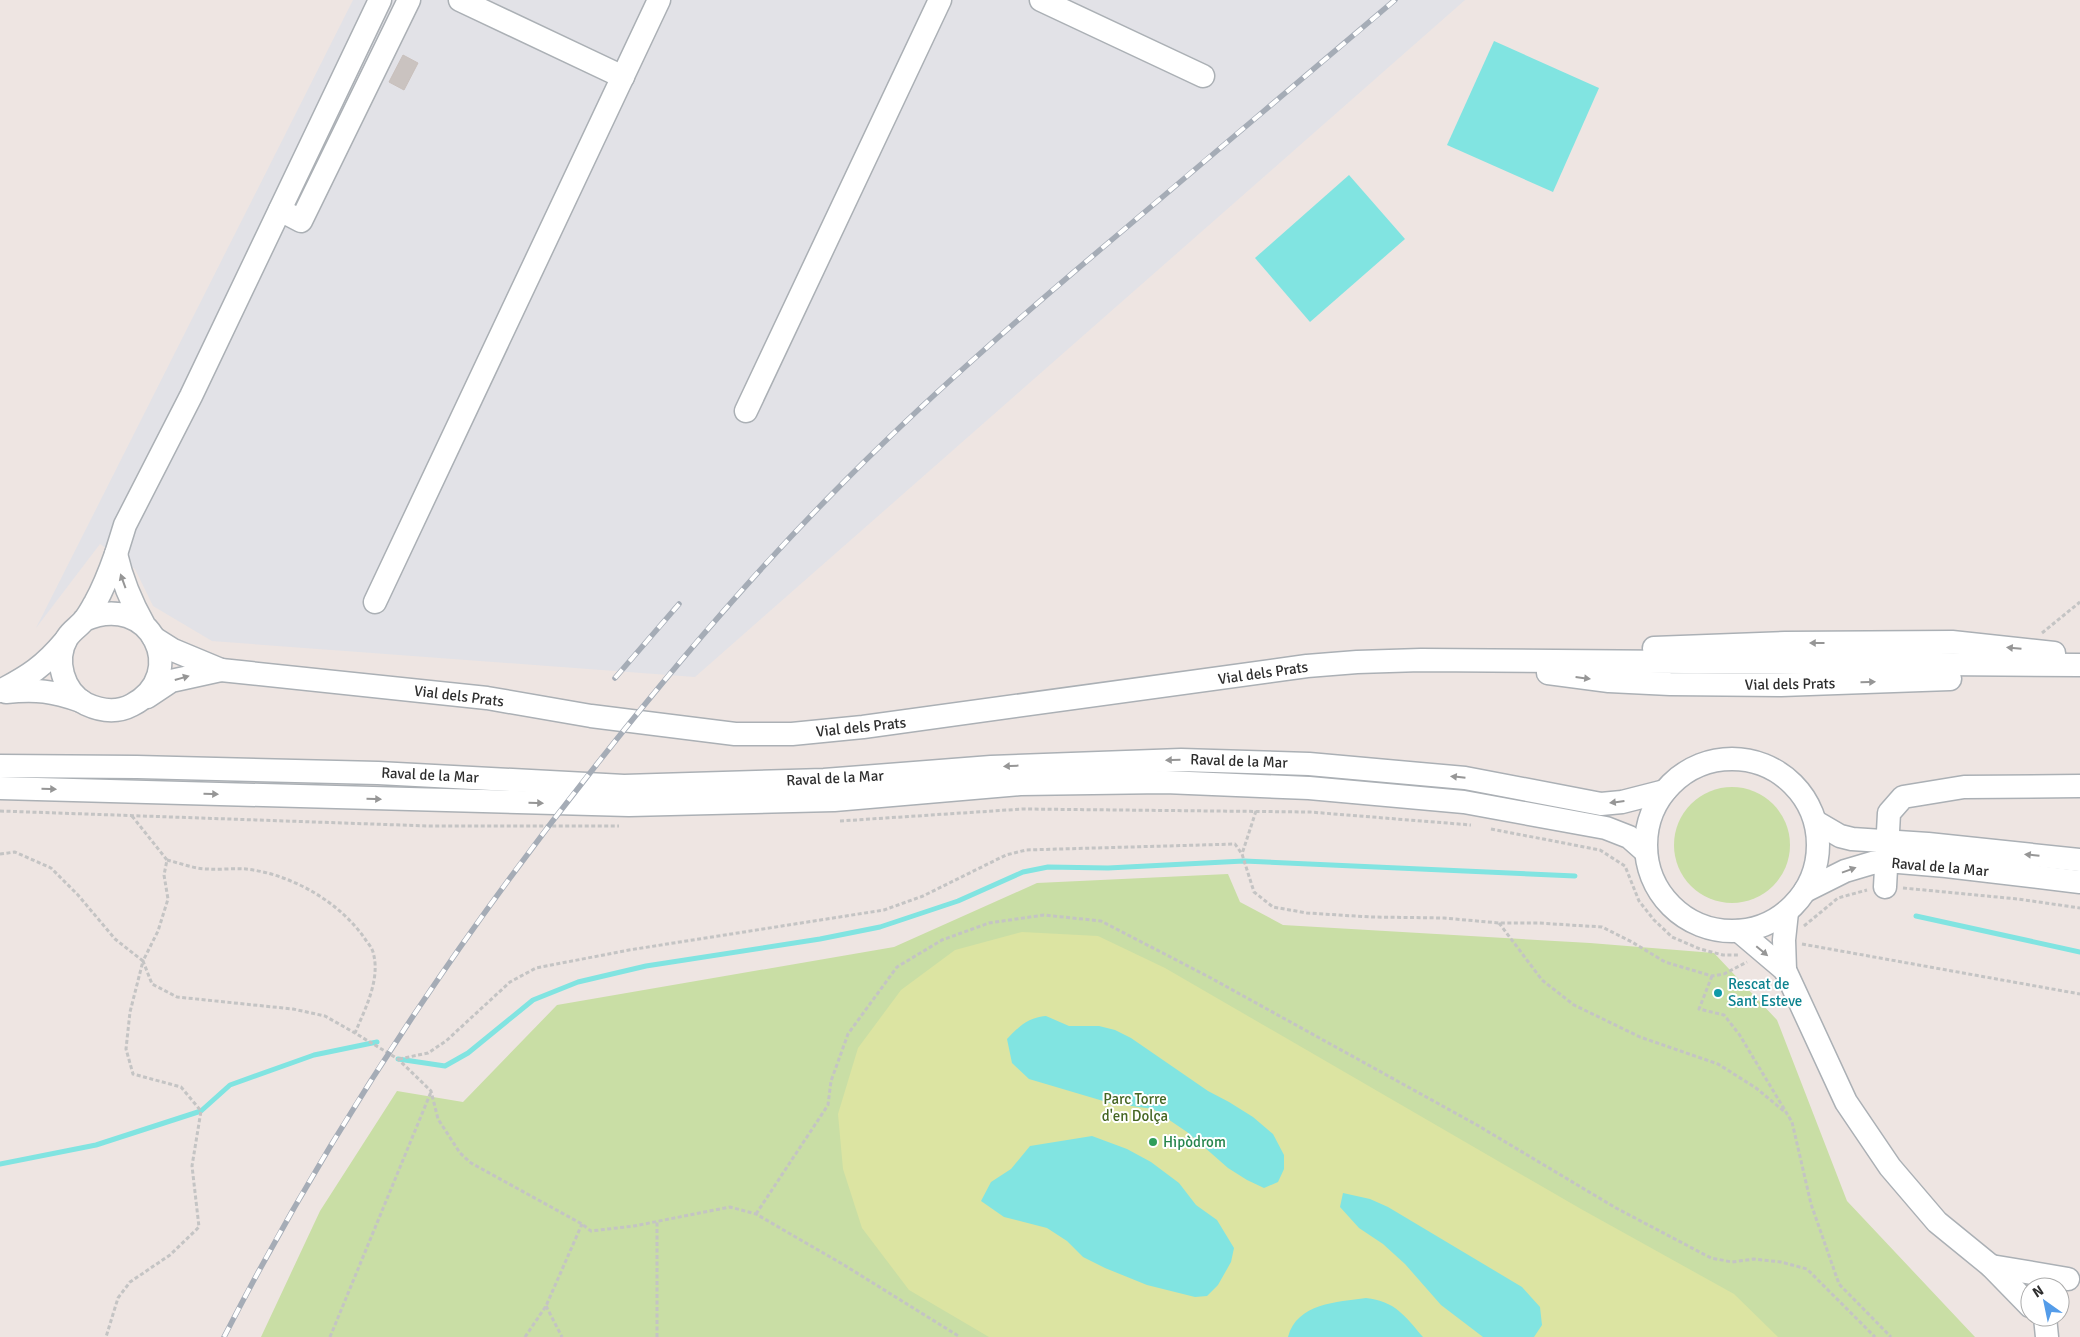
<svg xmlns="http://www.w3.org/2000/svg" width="2080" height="1337" viewBox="0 0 2080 1337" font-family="Signika,sans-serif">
  <rect width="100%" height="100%" fill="#eee5e2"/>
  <polygon fill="#e2e2e7" points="353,0 1465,0 695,677 212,641 153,606 135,569 100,544 36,628"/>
  <g fill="#c9dea5">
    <circle cx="1732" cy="845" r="58"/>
    <polygon points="1228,874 1240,902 1283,925 1590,943 1714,953 1777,1020 1847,1201 1975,1337 261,1337 320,1211 397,1091 463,1102 557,1005 894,947 1037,883"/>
  </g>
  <polygon fill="#dce4a2" points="1022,932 1098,936 1165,968 1581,1209 1734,1294 1778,1337 989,1337 909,1290 862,1228 843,1169 838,1114 858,1048 901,990 955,950"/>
  <g fill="#81e4e1">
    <polygon points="1494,41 1599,88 1553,192 1447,145"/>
    <polygon points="1349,175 1405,239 1310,322 1255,258"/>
    <path d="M1046 1016 1069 1026H1099L1115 1030 1131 1038 1208 1091 1229 1102 1253 1117 1273 1134 1284 1155V1169L1278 1182 1264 1188 1247 1180 1228 1168 1187 1132 1153 1109 1110 1103 1029 1079 1012 1063 1007 1039C1018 1027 1029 1017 1046 1016Z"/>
    <polygon points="1092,1136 1127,1149 1151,1162 1179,1183 1196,1205 1217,1220 1234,1248 1231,1262 1218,1285 1207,1296 1195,1297 1147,1285 1105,1268 1083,1257 1067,1241 1047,1228 1004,1217 981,1201 991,1182 1011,1169 1030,1146"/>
    <polygon points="1343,1193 1370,1199 1388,1207 1522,1287 1540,1307 1542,1325 1534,1337 1483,1337 1441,1305 1405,1264 1383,1244 1359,1228 1340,1207"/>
    <path d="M1366 1298C1395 1301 1405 1316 1423 1337H1288C1297 1303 1337 1302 1366 1298Z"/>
  </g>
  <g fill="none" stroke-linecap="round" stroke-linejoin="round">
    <g stroke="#81e4e1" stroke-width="5">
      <polyline points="1916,916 2080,952"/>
      <polyline points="398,1059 445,1066 468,1053 533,1000 578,982 646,966 820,939 880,927 958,901 1023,872 1048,867 1108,868 1244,861 1575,876"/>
      <polyline points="0,1164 96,1145 201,1111 230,1085 314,1055 377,1042"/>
    </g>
  </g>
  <polygon fill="#cac3c0" stroke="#c9c0bc" points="403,55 418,63 404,90 389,82"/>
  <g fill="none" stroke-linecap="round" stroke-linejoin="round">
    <g stroke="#abb0b5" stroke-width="25">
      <g id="minor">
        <polyline points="460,0 623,77"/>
        <polyline points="1041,0 1203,76"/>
        <polyline points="280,210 301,221 409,0"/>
        <polyline points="746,411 940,0"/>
        <polyline points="116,554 125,525 191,396 380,0"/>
        <polyline points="375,602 659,0"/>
        <path d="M84 620C151 590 190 675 132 705 117 713 101 711 86 704 63 692 54 660 67 638 72 630 80 626 85 619 89 614 92 608 95 603 104 587 110 571 116 554 122 580 131 602 144 625"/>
        <polyline points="1654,648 1785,643 1952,642 2054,653"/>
        <polyline points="221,670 487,698 591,716 735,734 792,734 863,727 1307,666 1357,662 1421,660 2080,665"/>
        <polyline points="1548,673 1609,681 1670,684 1781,685 1950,679"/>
        <path d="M0 691C29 676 44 666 65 641"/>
        <path d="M6 692C37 689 52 691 81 701"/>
        <polyline points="147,697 171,681 221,670 173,650 154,638"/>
        <circle cx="1732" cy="845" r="86"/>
        <polyline points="0,766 137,767 378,773 624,786 824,780 991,767 1181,760 1309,764 1465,778 1601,804 1622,802 1665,791"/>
        <polyline points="0,788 629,805 834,800 1020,784 1165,782 1309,788 1464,802 1606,828 1629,837 1646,852"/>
        <polyline points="1816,822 1840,836 1852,839 1928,844 2080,860"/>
        <polyline points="1885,887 1889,813 1903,797 1964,787 2080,786"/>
        <polyline points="1805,891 1845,871 1872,863 1887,861 1946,866 2080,882"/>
        <polyline points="1787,912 1784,940 1785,970 1846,1102 1890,1167 1937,1222 1991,1266 2030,1306"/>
        <polyline points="1739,931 1785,970"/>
        <polyline points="1991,1266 2068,1279"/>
        <polyline points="2045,1317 2047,1337"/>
      </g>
    </g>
    <g stroke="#c4c4c4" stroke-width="3" stroke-dasharray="4 2.5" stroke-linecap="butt">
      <polyline points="2042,633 2080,602"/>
      <polyline points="0,811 429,826 619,826"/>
      <polyline points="1256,811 1242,854 1254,892 1273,907 1307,913 1371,917 1444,918 1499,923 1538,923 1602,927 1632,942 1665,962 1712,976 1724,974 1747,962"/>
      <polyline points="132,816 167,860 164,875 168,899 158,931 143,961 152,984 177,997 293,1009 325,1016 355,1033 398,1059 431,1091 438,1119 460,1153 471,1163 582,1224 591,1231 634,1226 730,1207 756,1214 844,1265 960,1337"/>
      <polyline points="840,821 1023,809 1310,812 1471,825"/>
      <polyline points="1491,829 1600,850 1625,866 1639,901 1654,920 1672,937 1700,949 1723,955 1738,955"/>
      <polyline points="0,854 15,852 51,868 78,895 115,939 143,961 130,1012 126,1049 133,1074 181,1087 201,1111 192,1166 199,1227 170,1255 130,1282 118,1298 106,1337"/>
      <path d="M167 860C180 863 194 869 208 869 220 870 234 868 246 869 291 874 340 902 365 939 368 943 372 948 373 952 381 979 365 1009 355 1033"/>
      <polyline points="1903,888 2018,899 2080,908"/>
      <polyline points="1499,923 1542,980 1574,1005 1640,1037 1718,1064 1756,1088 1785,1112"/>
      <polyline points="1804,926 1838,898 1867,890"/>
      <polyline points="1802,944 2080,994"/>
      <polyline points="1712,976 1699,1009 1724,1015 1739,1034 1792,1122 1811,1204 1839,1284 1891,1337"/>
      <polyline points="399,1059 428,1053 446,1041 510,982 536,968 629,950 884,910 923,896 1006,855 1026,850 1235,844 1242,854"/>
      <polyline points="756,1214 828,1105 831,1081 848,1034 897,967 942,940 989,923 1044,915 1101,921 1209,977 1477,1125 1616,1208 1711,1258 1732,1262 1754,1259 1781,1262 1807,1269 1875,1337"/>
      <polyline points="546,1306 562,1337"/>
      <polyline points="330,1337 431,1092"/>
      <polyline points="525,1337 546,1306 582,1224"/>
      <polyline points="657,1337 657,1221"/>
    </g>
    <use href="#minor" stroke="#fff" stroke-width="22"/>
    <g stroke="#a5acb6" stroke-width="5.5">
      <g id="rail">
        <polyline points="615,678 679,604"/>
        <path d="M224 1337C328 1134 455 943 597 764 671 670 749 578 833 493 926 398 1026 312 1127 227 1216 151 1306 76 1395 0"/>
      </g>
    </g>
    <use href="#rail" stroke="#fff" stroke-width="4" stroke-dasharray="11" stroke-linecap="butt"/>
  </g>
  <defs><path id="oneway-solid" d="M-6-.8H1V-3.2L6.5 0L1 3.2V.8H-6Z" transform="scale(1.25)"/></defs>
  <g fill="#969696">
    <use href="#oneway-solid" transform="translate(123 581) rotate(-110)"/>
    <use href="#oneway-solid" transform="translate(1817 643) rotate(180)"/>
    <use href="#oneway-solid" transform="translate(2014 648) rotate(-175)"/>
    <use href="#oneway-solid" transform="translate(182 678) rotate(-16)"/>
    <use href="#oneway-solid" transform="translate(1583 678) rotate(7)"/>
    <use href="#oneway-solid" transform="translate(1868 682) rotate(-2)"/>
    <use href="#oneway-solid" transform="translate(1173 760) rotate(179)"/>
    <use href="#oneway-solid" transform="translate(1011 766) rotate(177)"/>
    <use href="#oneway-solid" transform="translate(1458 777) rotate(-174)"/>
    <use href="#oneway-solid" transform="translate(49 789) rotate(1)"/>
    <use href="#oneway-solid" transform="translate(211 794) rotate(2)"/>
    <use href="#oneway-solid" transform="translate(374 799) rotate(2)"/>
    <use href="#oneway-solid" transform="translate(1617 802) rotate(173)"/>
    <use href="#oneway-solid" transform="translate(536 803) rotate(1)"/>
    <use href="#oneway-solid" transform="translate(2032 855) rotate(-174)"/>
    <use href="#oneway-solid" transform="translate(1849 870) rotate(-20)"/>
    <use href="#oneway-solid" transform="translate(1762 951) rotate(40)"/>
  </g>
  <circle fill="#0f9aa8" stroke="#fff" stroke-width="2" cx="1718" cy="993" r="5"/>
  <circle fill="#2e9e5b" stroke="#fff" stroke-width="2" cx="1153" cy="1142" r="5"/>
  <g text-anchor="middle" stroke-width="4" stroke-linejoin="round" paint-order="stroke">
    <g font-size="15" fill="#2e2e2e" stroke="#fff">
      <text transform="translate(1263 673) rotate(-8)" y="5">Vial dels Prats</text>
      <text transform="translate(1790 684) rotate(-1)" y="5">Vial dels Prats</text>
      <text transform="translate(459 696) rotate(7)" y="5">Vial dels Prats</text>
      <text transform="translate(861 727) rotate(-6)" y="5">Vial dels Prats</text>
      <text transform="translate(1239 761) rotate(2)" y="5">Raval de la Mar</text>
      <text transform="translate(430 775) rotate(3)" y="5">Raval de la Mar</text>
      <text transform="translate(835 778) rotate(-3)" y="5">Raval de la Mar</text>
      <text transform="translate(1940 867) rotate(5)" y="5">Raval de la Mar</text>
    </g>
    <g font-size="15" fill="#0d838f" stroke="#fff" text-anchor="start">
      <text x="1728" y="989">Rescat de<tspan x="1728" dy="17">Sant Esteve</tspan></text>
    </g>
    <g font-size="15" fill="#456623" stroke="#fff">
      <text x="1135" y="1104">Parc Torre<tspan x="1135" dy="17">d'en Dolça</tspan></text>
    </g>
    <g font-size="15" fill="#27864d" stroke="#fff" text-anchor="start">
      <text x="1163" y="1147">Hipòdrom</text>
    </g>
  </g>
  <g transform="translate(2045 1302) rotate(327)"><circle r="24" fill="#ffffff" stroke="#ababab"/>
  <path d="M0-4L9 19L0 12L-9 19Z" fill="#549ce9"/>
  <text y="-8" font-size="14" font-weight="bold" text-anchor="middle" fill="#2e2e2e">N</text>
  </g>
</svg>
